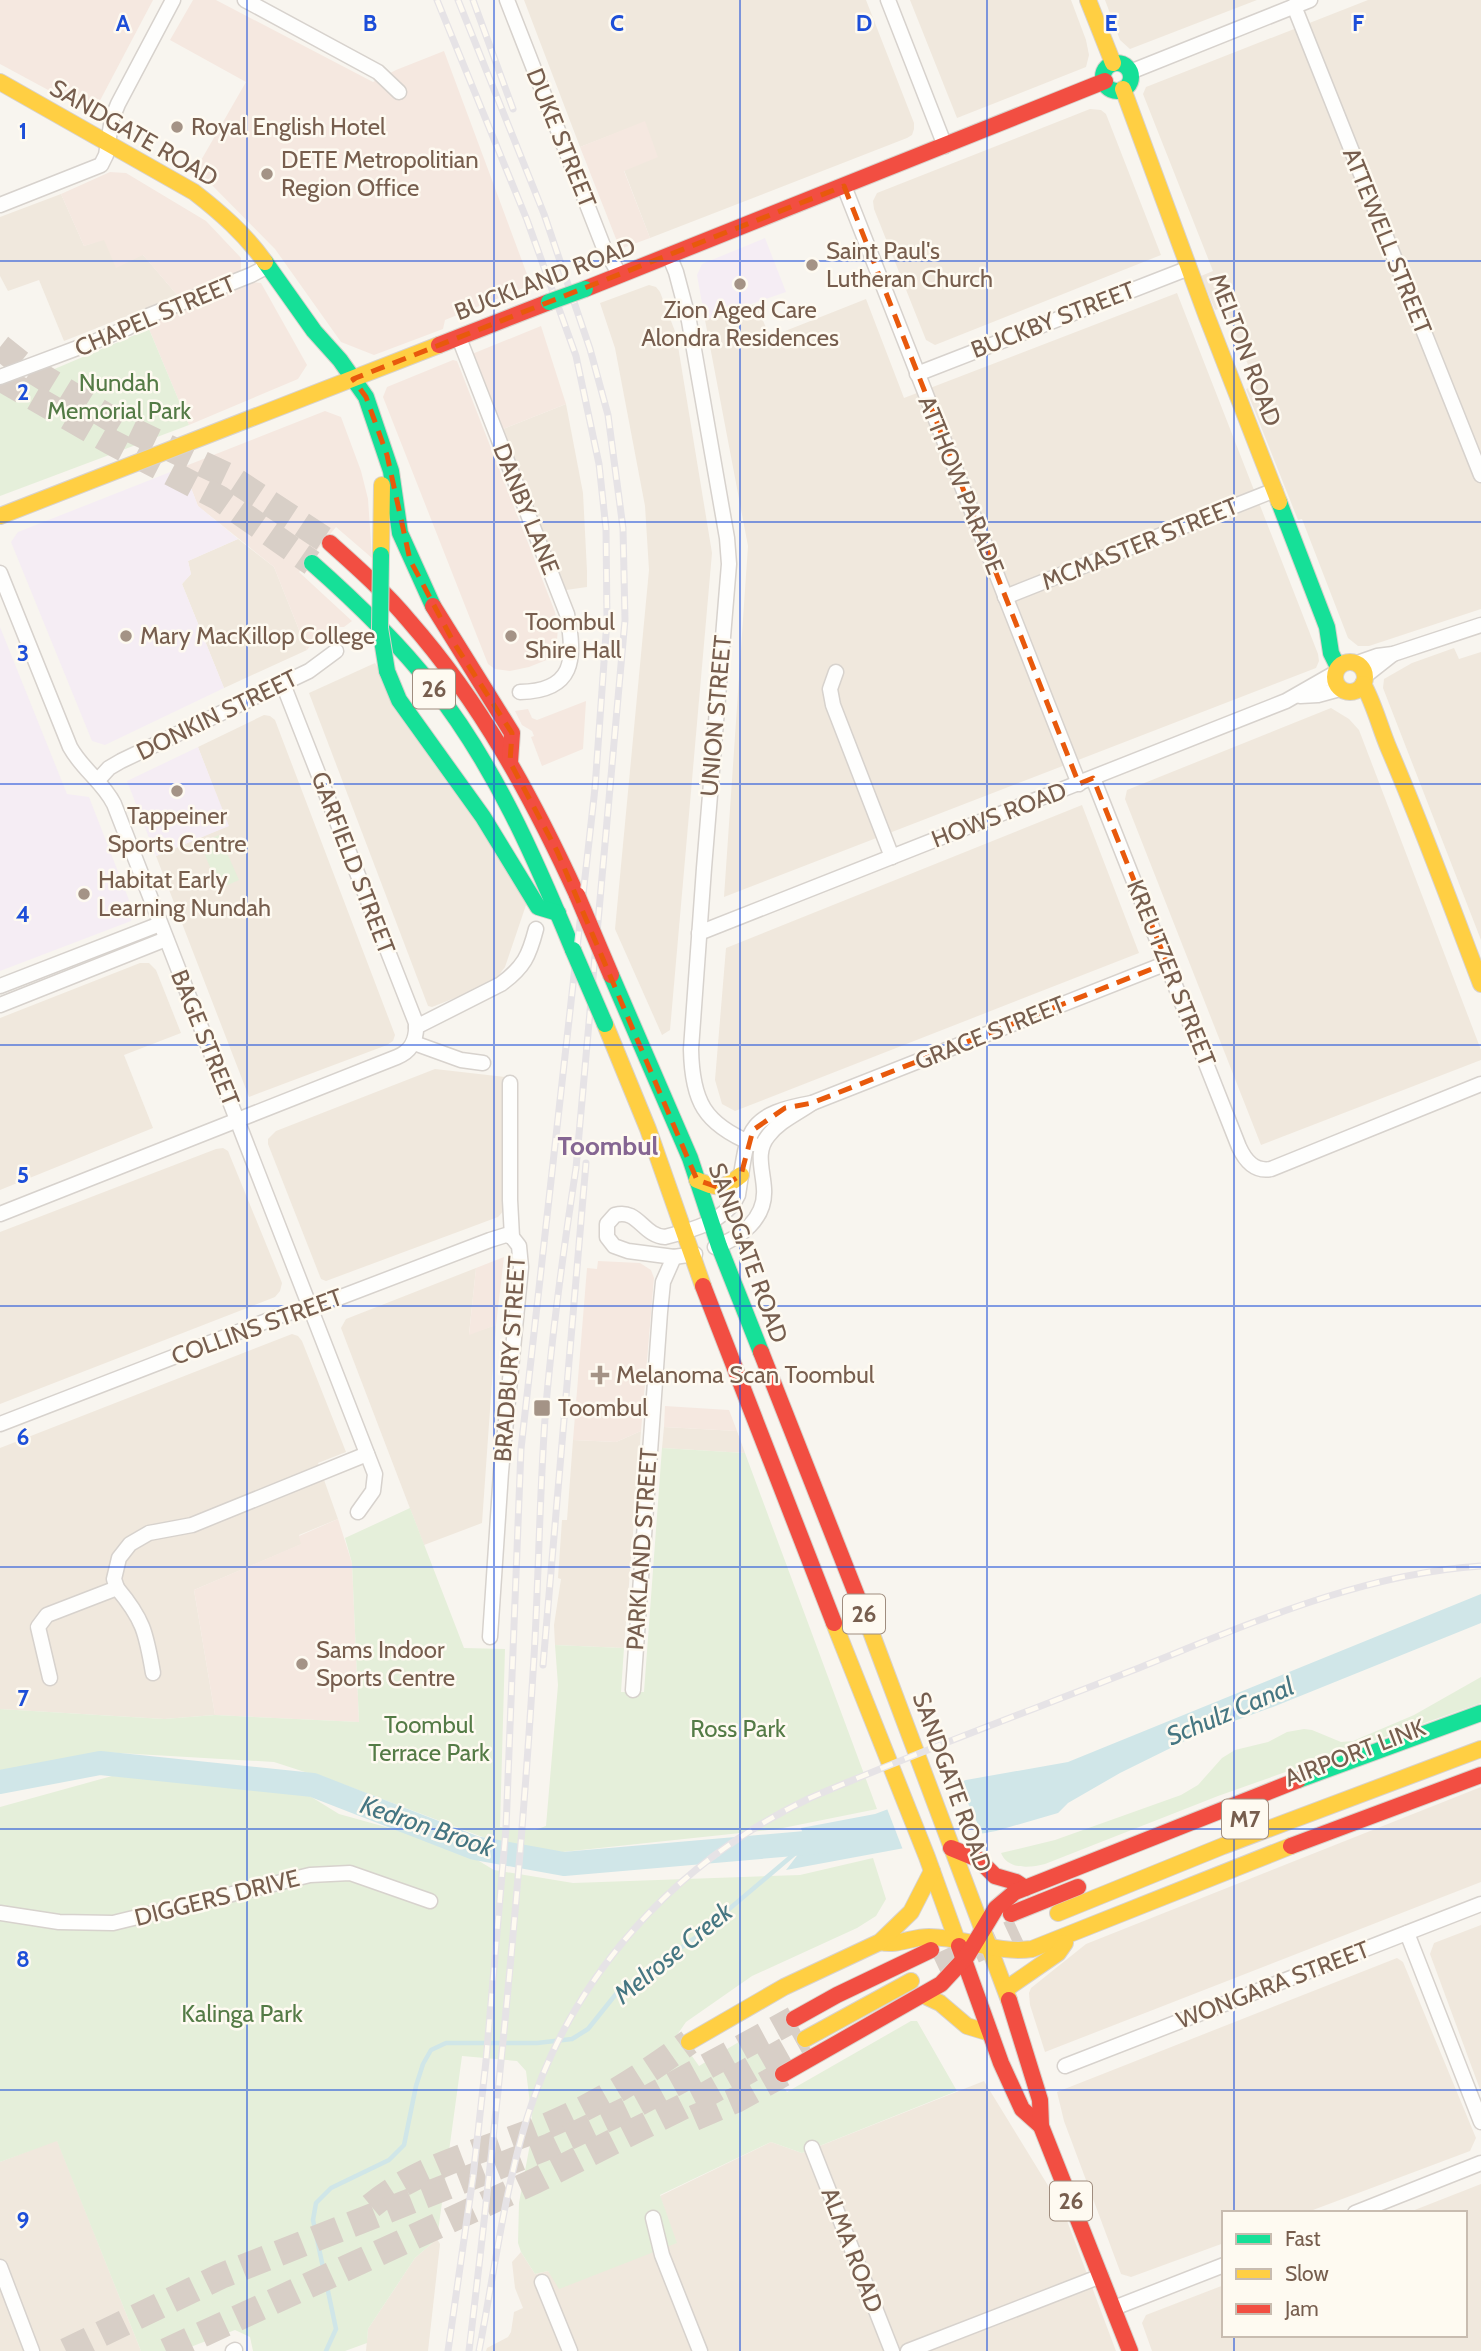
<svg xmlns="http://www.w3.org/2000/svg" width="1481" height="2351" viewBox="0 0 1481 2351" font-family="Cabin,sans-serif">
  <rect width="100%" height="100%" fill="#f8f5ef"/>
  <g fill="#f0e8dd">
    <polygon points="524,0 866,0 914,123 914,129 912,135 907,138 650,238 624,170 645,122 580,147"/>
    <polygon points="910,0 1071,0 1086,40 1089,55 1086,67 957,118"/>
    <polygon points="1105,0 1257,0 1130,49 1120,40"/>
    <polygon points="1368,0 1481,0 1481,609 1369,646 1358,646 1348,638 1302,519 1298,520 1246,389 1256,385 1225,307 1215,310 1201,276 1213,271 1143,94 1146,87"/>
    <polygon points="1090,109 1101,110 1106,114 1161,255 935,345 926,340 874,209 873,201 877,193"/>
    <polygon points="61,194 84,246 104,239 143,255 178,296 64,341 39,280 8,291 0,276 0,217"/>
    <polygon points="649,285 656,287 660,292 676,334 712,553 670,1030 662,1035 615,929 649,570 645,506 615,348 600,303"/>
    <polygon points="1177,293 1318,654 1319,661 1316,668 724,897 748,546 705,320 756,304 770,337 866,299 904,398"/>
    <polygon points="566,404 583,493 587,571 587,587 566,590 503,429"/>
    <polygon points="238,539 274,567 307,650 224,688 182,584 191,574 188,561"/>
    <polygon points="1454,648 1459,659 1481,652 1481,940 1383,688 1384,679 1412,663"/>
    <polygon points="375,663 527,902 505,967 495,980 488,985 432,1007 428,1006 309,693"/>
    <polygon points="1331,708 1349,719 1359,730 1481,1050 1481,1060 1261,1145 1125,799 1127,790"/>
    <polygon points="264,715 270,716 275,720 395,1035 393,1041 387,1045 249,1097 156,856 228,826 198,747"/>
    <polygon points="1082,805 1139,953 735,1111 722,1104 715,1080 726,948"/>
    <polygon points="140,963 149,963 156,970 181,1033 124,1055 153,1128 0,1190 0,1018"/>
    <polygon points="435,1069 505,1077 507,1201 506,1208 498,1217 326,1281 321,1279 268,1144 268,1139 276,1131"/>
    <polygon points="223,1148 228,1151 282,1283 280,1291 275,1297 0,1404 0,1232 216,1149"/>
    <polygon points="476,1268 469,1334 496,1325 482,1523 424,1545 341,1328 346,1319"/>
    <polygon points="292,1334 298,1336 302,1341 346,1452 318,1463 338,1519 299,1535 302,1544 194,1590 215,1715 164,1719 0,1709 0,1448"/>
    <polygon points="664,1427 737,1431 745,1453 662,1448"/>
    <polygon points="641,1431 624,1648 555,1645 554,1625 561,1579 558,1578 562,1520 567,1520 573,1440 616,1442"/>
    <polygon points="1481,1787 1481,1882 1045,2052 1030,2005 1029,1993 1031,1988 1086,1944"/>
    <polygon points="1481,1925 1481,2092 1430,1954 1434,1943"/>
    <polygon points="1397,1958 1403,1962 1476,2138 1470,2151 1305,2213 1224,2213 1224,2243 1131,2277 1121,2274 1064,2121 1057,2092"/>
    <polygon points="984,2081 1063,2210 1116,2351 486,2351 487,2348 508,2337 511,2332 514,2312 523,2308 515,2288 512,2262 521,2252 535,2274 548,2271 555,2280 676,2243 660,2196 771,2142 802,2153"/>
    <polygon points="57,2140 141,2351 0,2351 0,2162"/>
    <polygon points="1481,2184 1481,2351 1152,2351 1142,2323 1146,2315 1224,2285 1224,2335 1465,2335 1465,2213 1407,2213"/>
    <polygon points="437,2239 440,2244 428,2351 366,2351 368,2329 415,2258"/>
  </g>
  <g fill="#f5e8e0">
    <polygon points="0,0 153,0 95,110 89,112 0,64"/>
    <polygon points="193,0 216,0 373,82 396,70 444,51 531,285 445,320 443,329 374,355 341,342 275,249 196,169 246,82 170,40"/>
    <polygon points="645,121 658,157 624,171 650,238 620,249 580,147"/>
    <polygon points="110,172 126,173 206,221 241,258 241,271 190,294 178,296 143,255 116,268 104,240 84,246 61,194"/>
    <polygon points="243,281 261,283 307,365 298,379 189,425 147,324"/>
    <polygon points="541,326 566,404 503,429 472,354"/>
    <polygon points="453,360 457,361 555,612 558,627 556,653 549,659 529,667 510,671 495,669 488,664 383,397 387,387"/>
    <polygon points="325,411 341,417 361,471 368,499 372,558 336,527 299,572 352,621 344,627 333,627 320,633 307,650 274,567 198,506 183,467"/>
    <polygon points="586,701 583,749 542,766 531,737 534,736 532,731 522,725 515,711 528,709 532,718 537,720"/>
    <polygon points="504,1257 496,1325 469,1335 476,1268"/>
    <polygon points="598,1261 640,1263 651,1270 654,1278 641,1431 616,1442 573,1440 587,1268 597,1269"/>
    <polygon points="665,1406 729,1410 737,1431 664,1427"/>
    <polygon points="338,1519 352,1563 359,1722 215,1715 194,1590 301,1544 299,1536"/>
  </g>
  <g fill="#f5edf4">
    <polygon points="765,238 786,292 705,320 697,275 702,264"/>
    <polygon points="183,467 198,506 238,539 188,561 191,574 182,584 224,688 105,745 92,741 11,542 18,532"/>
    <polygon points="0,627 67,794 89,797 134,913 131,921 0,971"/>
    <polygon points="198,747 229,826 156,856 127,781"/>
  </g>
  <g fill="#e5efda">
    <polygon points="149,329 189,425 0,496 0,392"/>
    <polygon points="219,835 239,880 219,889 200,843"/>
    <polygon points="662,1448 745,1453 877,1809 778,1829 562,1852 493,1841 345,1785 274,1762 101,1752 0,1773 0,1709 164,1719 215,1715 359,1722 352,1563 345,1538 410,1508 464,1648 505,1649 500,1827 535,1830 546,1826 558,1685 555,1645 624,1648 621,1692 644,1692"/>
    <path d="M1481 1677V1703L1218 1796 1045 1864C1030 1868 1008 1870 1001 1853L1055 1840 1181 1795 1198 1785 1222 1758 1235 1750 1268 1742 1287 1732 1304 1729 1312 1730 1341 1742 1353 1741 1414 1715Z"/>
    <polygon points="112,1776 300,1790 339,1814 454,1846 494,1870 573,1883 800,1875 873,1858 886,1899 876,1916 857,1928 752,1976 686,2022 677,2035 699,2066 747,2037 787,2092 911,2021 917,2021 957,2091 802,2153 771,2142 660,2195 677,2243 559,2289 548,2271 535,2274 521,2252 518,2243 519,2203 533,2128 526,2071 517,2061 462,2056 437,2239 415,2258 368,2329 367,2343 345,2351 253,2351 250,2337 235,2330 180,2351 141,2351 57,2141 0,2162 0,1807"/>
  </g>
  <polygon fill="#d0e6e8" points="1481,1594 1481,1623 1273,1707 1201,1733 1120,1773 1068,1803 1058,1813 996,1831 786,1870 806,1844 801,1828 875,1814 966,1780 1068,1762"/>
  <polygon fill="#f8f5ef" points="957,1780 983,1835 903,1850 886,1806"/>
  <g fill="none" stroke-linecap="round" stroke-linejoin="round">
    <polyline stroke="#d0e6e8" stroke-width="4.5" points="326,2351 336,2329 313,2220 316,2203 331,2188 389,2160 404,2145 416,2086 423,2064 431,2050 446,2043 537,2043 572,2039 588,2029 616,1994 696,1937 806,1844"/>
    <polyline stroke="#d0e6e8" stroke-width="24" points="0,1782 100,1763 313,1785 475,1848 564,1864 840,1840"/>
    <g stroke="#d8cfc7" stroke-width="26" stroke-dasharray="26 13" stroke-linecap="butt">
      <polyline points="0,347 20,363 121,425 228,476 330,543"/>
      <polyline points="0,378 111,442 219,498 312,563"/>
      <polyline points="938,1967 1018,1930"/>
      <polyline points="694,2118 738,2099 783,2074"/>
      <path d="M371 2206C420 2165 487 2150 546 2126 597 2105 644 2075 689 2042"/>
      <polyline points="66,2351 221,2276 550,2146 628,2109 794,2019"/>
      <polyline points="166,2351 535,2181 700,2098 805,2039"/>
    </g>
    <g stroke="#d7d2cd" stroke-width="17">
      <g id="street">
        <polyline points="245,0 378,72 399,92"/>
        <polyline points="507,0 604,248 620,275"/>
        <polyline points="888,0 945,146"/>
        <polyline points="1294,6 1481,475"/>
        <polyline points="1130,72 1310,0"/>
        <polyline points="844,186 1079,784"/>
        <polyline points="0,205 101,165 106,155 112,119 118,104 173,0"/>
        <path d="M669 255 676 272 689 321 727 538 729 564 704 868 691 1049C692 1101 704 1124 753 1144"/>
        <path d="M459 338 567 614C576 660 574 691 520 692"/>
        <polyline points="917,374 1189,268"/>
        <polyline points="0,377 96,341 127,328 148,316 251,275 268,266"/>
        <path d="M0 573 70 747C82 769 103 782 114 804L375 1474 373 1491 358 1512"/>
        <polyline points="1005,597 1275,490"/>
        <polyline points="1357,663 1377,656 1393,654 1481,625"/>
        <polyline points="836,672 830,689 833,705 892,857"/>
        <polyline points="1365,676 1393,654"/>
        <polyline points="1300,696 1318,695 1340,689"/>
        <path d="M1093 778 1239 1147C1245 1160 1254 1172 1271 1169L1481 1084"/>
        <polyline points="98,780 109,768 121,761 309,671 336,651"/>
        <polyline points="699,933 1286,701 1335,673"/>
        <polyline points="0,986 160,924"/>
        <polyline points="0,1005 166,939"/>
        <path d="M416 1027 501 984C524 967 529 956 536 929"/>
        <polyline points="414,1043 461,1060 483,1063"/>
        <path d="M0 1214 397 1057C412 1051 417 1039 416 1023L283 684"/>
        <path d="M715 1247C740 1238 766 1219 764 1189 763 1170 755 1152 768 1136 779 1121 798 1113 812 1103"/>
        <path d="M695 1254 674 1257 628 1251 614 1246 607 1237V1224L615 1215C638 1208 643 1236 665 1237 692 1230 725 1222 738 1195 748 1133 743 1115 812 1103L1167 963"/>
        <polyline points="0,1424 282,1315 341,1297 490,1240 506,1235 512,1237"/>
        <polyline points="117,1588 114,1579 119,1558 130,1544 149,1533 192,1525 367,1454"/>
        <polyline points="490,1637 501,1472 521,1267 519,1246 512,1237 510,1200 510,1083"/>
        <path d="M50 1678 38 1627 47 1615 117 1588C143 1619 146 1632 153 1673"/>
        <polyline points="633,1690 660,1312 663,1282 674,1257"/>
        <polyline points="0,1913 59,1922 113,1923 310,1875 350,1873 430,1901"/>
        <polyline points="1407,1933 1481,2122"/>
        <polyline points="1065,2066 1481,1904"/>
        <polyline points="812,2148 892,2351"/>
        <polyline points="1355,2213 1481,2163"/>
        <polyline points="653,2218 662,2255 700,2351"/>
        <polyline points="0,2267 32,2351"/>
        <polyline points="542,2282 570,2351"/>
        <polyline points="1114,2308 1224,2265"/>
        <polyline points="233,2351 235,2350"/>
        <polyline points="908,2351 1101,2276"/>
      </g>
    </g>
    <g stroke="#d8d2cc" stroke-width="18">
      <g id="fast">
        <circle cx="1117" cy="77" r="14"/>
        <polyline points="265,262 314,331 340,360 366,397 391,471 400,533 433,606"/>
        <polyline points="1279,502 1327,627 1331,653 1338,667"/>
        <path d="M312 563C355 601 396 640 432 686 494 764 535 858 573 950"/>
        <polyline points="387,671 399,700 483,817 538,907 558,913"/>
        <polyline points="611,975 690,1158 719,1246 761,1352"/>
        <polyline points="1298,1780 1481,1713"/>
      </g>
    </g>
    <g stroke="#d8d2cc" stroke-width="18">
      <g id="slow">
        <polyline points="1088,0 1113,63"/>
        <path d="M0 82 194 192C221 213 245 234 265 262"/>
        <polyline points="1123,89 1207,317 1279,502"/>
        <polyline points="0,516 439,345"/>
        <polyline points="381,555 382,485"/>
        <circle cx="1350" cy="677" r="15"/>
        <path d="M1363 684C1374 703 1380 728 1389 749 1422 826 1451 905 1481 984"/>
        <polyline points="605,1024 648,1129 703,1286"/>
        <path d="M697 1180C718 1189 723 1190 741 1175"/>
        <polyline points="834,1623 927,1857 959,1946"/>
        <polyline points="868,1624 1009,2000"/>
        <polyline points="1058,1913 1223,1846 1481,1749"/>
        <path d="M880 1942C898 1946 911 1937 929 1937 964 1937 996 1954 1032 1949L1291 1846"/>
        <polyline points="1006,1989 1058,1953 1065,1943"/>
        <polyline points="923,1995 940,2003 967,2026 990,2033"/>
        <polyline points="805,2039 911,1981"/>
        <polyline points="689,2042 784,1987 880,1942 911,1912 932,1871"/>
      </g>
    </g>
    <g stroke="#d8d2cc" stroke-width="18">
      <g id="jam">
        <polyline points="585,289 1105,81"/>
        <polyline points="439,345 549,302"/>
        <path d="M330 543C358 568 386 593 410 622 481 703 532 797 577 895"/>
        <polyline points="433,606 512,733 510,762"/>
        <polyline points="703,1286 834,1623"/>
        <polyline points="761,1352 868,1624"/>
        <polyline points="1291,1846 1481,1775"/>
        <polyline points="951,1848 978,1859 995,1876 1016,1882 1025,1888"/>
        <polyline points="1011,1914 1078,1887"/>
        <polyline points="959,1946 1001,2063 1022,2109 1041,2126"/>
        <polyline points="1009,2000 1040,2100 1041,2126 1130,2351"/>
        <polyline points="794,2019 837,1995 931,1950"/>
        <polyline points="783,2074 941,1984 967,1956 996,1908 1015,1892 1298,1780"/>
      </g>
    </g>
    <use href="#street" stroke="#fefefd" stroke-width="14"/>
    <use href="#fast" stroke="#16e098" stroke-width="16"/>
    <use href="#slow" stroke="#ffcf43" stroke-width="16"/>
    <use href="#jam" stroke="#f24e42" stroke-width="16"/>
    <g stroke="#e6e3e6" stroke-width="7">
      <g id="rail">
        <polyline points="437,0 527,220 576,356 599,464 606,529 607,620 595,788 521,1449 506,1828 486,2061 473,2177 448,2351"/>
        <path d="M458 0 544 214 590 349 608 415 623 528 625 620 576 1168C564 1246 553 1326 546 1405 539 1494 539 1584 533 1673 519 1900 496 2126 469 2351"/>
        <polyline points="473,0 513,109"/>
        <polyline points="543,1665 586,1163"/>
        <path d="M479 2351C494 2274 504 2193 527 2118 572 1975 675 1862 810 1798 915 1753 1024 1713 1131 1671 1245 1626 1358 1574 1481 1566"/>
      </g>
    </g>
    <use href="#rail" stroke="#fefaf1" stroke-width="4.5" stroke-dasharray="13" stroke-linecap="butt"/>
    <g stroke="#d8d2cc" stroke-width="18" stroke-linecap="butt">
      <g id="fast-bridge">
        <polyline points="549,302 585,289"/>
        <polyline points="381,555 380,628 387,671"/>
        <polyline points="573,950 605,1024"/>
      </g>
    </g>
    <g stroke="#d8d2cc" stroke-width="18" stroke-linecap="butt">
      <polyline id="jam-bridge" points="577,895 611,975"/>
    </g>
    <use href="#fast-bridge" stroke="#16e098" stroke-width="16"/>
    <use href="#jam-bridge" stroke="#f24e42" stroke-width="16"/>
  </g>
  <path fill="none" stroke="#e8590c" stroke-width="5" stroke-dasharray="14 9" stroke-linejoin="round" d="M844 186 1079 784 1093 778 1167 963 812 1103 785 1108 753 1130 741 1175 721 1188 697 1180 557 851 510 762 512 733 454 643 410 560 387 455 366 397 353 379Z"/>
  <path fill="none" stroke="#1d4ed8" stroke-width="2" stroke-opacity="0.55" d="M247 0V2351M494 0V2351M740 0V2351M987 0V2351M1234 0V2213M0 261H1481M0 522H1481M0 784H1481M0 1045H1481M0 1306H1481M0 1567H1481M0 1829H1481M0 2090H1481M1234 2335V2351"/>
  <g fill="#a49386" stroke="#fefaf1" stroke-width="2.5">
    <circle cx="177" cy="127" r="7"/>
    <circle cx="267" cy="174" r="7"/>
    <circle cx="812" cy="265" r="7"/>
    <circle cx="740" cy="284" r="7"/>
    <circle cx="126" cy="636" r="7"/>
    <circle cx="511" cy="636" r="7"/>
    <circle cx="177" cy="791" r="7"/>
    <circle cx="84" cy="894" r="7"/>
    <path d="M596.5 1364.5h7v7h7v7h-7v7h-7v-7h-7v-7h7z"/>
    <rect x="533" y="1399" width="18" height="18" rx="3.5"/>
    <circle cx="302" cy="1664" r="7"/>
  </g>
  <g text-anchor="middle" stroke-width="5" stroke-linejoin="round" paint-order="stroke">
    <g fill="#fefaf1" stroke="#a08d7f" stroke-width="2">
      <rect x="413" y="669.5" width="42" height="39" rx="5"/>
      <rect x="843" y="1594.5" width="42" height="39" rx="5"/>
      <rect x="1222" y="1799.5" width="46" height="39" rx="5"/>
      <rect x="1050" y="2181.5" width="42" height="39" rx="5"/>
    </g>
    <g font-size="23" font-weight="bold" fill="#775e4e">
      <text x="434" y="697">26</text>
      <text x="864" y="1622">26</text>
      <text x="1245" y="1827">M7</text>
      <text x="1071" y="2209">26</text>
    </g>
    <g font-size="24" fill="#775e4e" stroke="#fefaf1" text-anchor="start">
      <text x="191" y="135">Royal English Hotel</text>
      <text x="281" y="168">DETE Metropolitian<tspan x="281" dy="28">Region Office</tspan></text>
      <text x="826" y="259">Saint Paul's<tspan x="826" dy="28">Lutheran Church</tspan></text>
      <text x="740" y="318" text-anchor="middle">Zion Aged Care<tspan x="740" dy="28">Alondra Residences</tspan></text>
      <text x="525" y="630">Toombul<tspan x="525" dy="28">Shire Hall</tspan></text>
      <text x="140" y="644">Mary MacKillop College</text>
      <text x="177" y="824" text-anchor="middle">Tappeiner<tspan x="177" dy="28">Sports Centre</tspan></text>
      <text x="98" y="888">Habitat Early<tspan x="98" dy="28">Learning Nundah</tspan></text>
      <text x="616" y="1383">Melanoma Scan Toombul</text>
      <text x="558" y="1416">Toombul</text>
      <text x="316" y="1658">Sams Indoor<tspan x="316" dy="28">Sports Centre</tspan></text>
    </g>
    <g font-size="24" fill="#775e4e" stroke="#fefaf1">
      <text transform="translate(134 133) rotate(30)" y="8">SANDGATE ROAD</text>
      <text transform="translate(561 138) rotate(68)" y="8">DUKE STREET</text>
      <text transform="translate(1387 241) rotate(68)" y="8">ATTEWELL STREET</text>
      <text transform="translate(545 279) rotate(-21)" y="8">BUCKLAND ROAD</text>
      <text transform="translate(155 316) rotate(-23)" y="8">CHAPEL STREET</text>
      <text transform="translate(1053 320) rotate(-21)" y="8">BUCKBY STREET</text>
      <text transform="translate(1245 350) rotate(69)" y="8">MELTON ROAD</text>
      <text transform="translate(961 485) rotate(68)" y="8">ATTHOW PARADE</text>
      <text transform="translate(526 509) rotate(68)" y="8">DANBY LANE</text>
      <text transform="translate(1140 544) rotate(-22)" y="8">MCMASTER STREET</text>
      <text transform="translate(217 715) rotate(-26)" y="8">DONKIN STREET</text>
      <text transform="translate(716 716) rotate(-85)" y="8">UNION STREET</text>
      <text transform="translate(999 815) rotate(-21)" y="8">HOWS ROAD</text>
      <text transform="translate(353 863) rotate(69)" y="8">GARFIELD STREET</text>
      <text transform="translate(1171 973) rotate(68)" y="8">KREUTZER STREET</text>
      <text transform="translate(990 1033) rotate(-22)" y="8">GRACE STREET</text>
      <text transform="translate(205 1038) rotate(68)" y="8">BAGE STREET</text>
      <text transform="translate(748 1253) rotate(70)" y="8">SANDGATE ROAD</text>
      <text transform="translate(257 1327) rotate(-20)" y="8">COLLINS STREET</text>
      <text transform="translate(510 1359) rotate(-86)" y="8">BRADBURY STREET</text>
      <text transform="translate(642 1549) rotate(-86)" y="8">PARKLAND STREET</text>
      <text transform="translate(1355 1753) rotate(-21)" y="8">AIRPORT LINK</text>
      <text transform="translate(952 1782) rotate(70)" y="8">SANDGATE ROAD</text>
      <text transform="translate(217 1898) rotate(-14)" y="8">DIGGERS DRIVE</text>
      <text transform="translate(1273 1985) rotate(-21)" y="8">WONGARA STREET</text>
      <text transform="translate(852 2250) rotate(69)" y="8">ALMA ROAD</text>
    </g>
    <g font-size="24" fill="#547b46" stroke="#fefaf1">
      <text x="119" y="391">Nundah<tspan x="119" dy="28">Memorial Park</tspan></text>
      <text x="429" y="1733">Toombul<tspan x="429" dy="28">Terrace Park</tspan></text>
      <text x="738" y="1737">Ross Park</text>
      <text x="242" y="2022">Kalinga Park</text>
    </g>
    <g font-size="26" font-weight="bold" fill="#856692" stroke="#fefaf1">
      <text x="608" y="1155">Toombul</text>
    </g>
    <g font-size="26" font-style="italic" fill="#457682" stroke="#fefaf1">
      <text transform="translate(1230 1711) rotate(-23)" y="9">Schulz Canal</text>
      <text transform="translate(427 1826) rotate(19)" y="9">Kedron Brook</text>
      <text transform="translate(673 1953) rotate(-39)" y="9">Melrose Creek</text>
    </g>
  </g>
  <g font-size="23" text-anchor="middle" font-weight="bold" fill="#1d4ed8" stroke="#fefaf1" stroke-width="5" stroke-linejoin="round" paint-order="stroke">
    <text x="123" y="31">A</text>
    <text x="370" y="31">B</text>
    <text x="617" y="31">C</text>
    <text x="864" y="31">D</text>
    <text x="1111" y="31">E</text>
    <text x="1358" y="31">F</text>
    <text x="23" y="139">1</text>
    <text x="23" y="400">2</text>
    <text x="23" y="661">3</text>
    <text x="23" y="922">4</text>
    <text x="23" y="1183">5</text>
    <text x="23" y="1445">6</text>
    <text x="23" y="1706">7</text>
    <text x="23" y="1967">8</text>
    <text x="23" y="2228">9</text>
  </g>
  <rect x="1222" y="2211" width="245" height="126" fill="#fefaf1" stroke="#c8bcb0" stroke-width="2"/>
  <rect x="1236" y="2234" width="35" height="10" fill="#16e098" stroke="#c8bcb0" stroke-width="2"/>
  <text x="1285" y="2246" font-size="21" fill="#775e4e">Fast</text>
  <rect x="1236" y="2269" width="35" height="10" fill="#ffcf43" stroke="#c8bcb0" stroke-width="2"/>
  <text x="1285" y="2281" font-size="21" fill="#775e4e">Slow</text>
  <rect x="1236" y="2304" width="35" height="10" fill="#f24e42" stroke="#c8bcb0" stroke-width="2"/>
  <text x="1285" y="2316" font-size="21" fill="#775e4e">Jam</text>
</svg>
